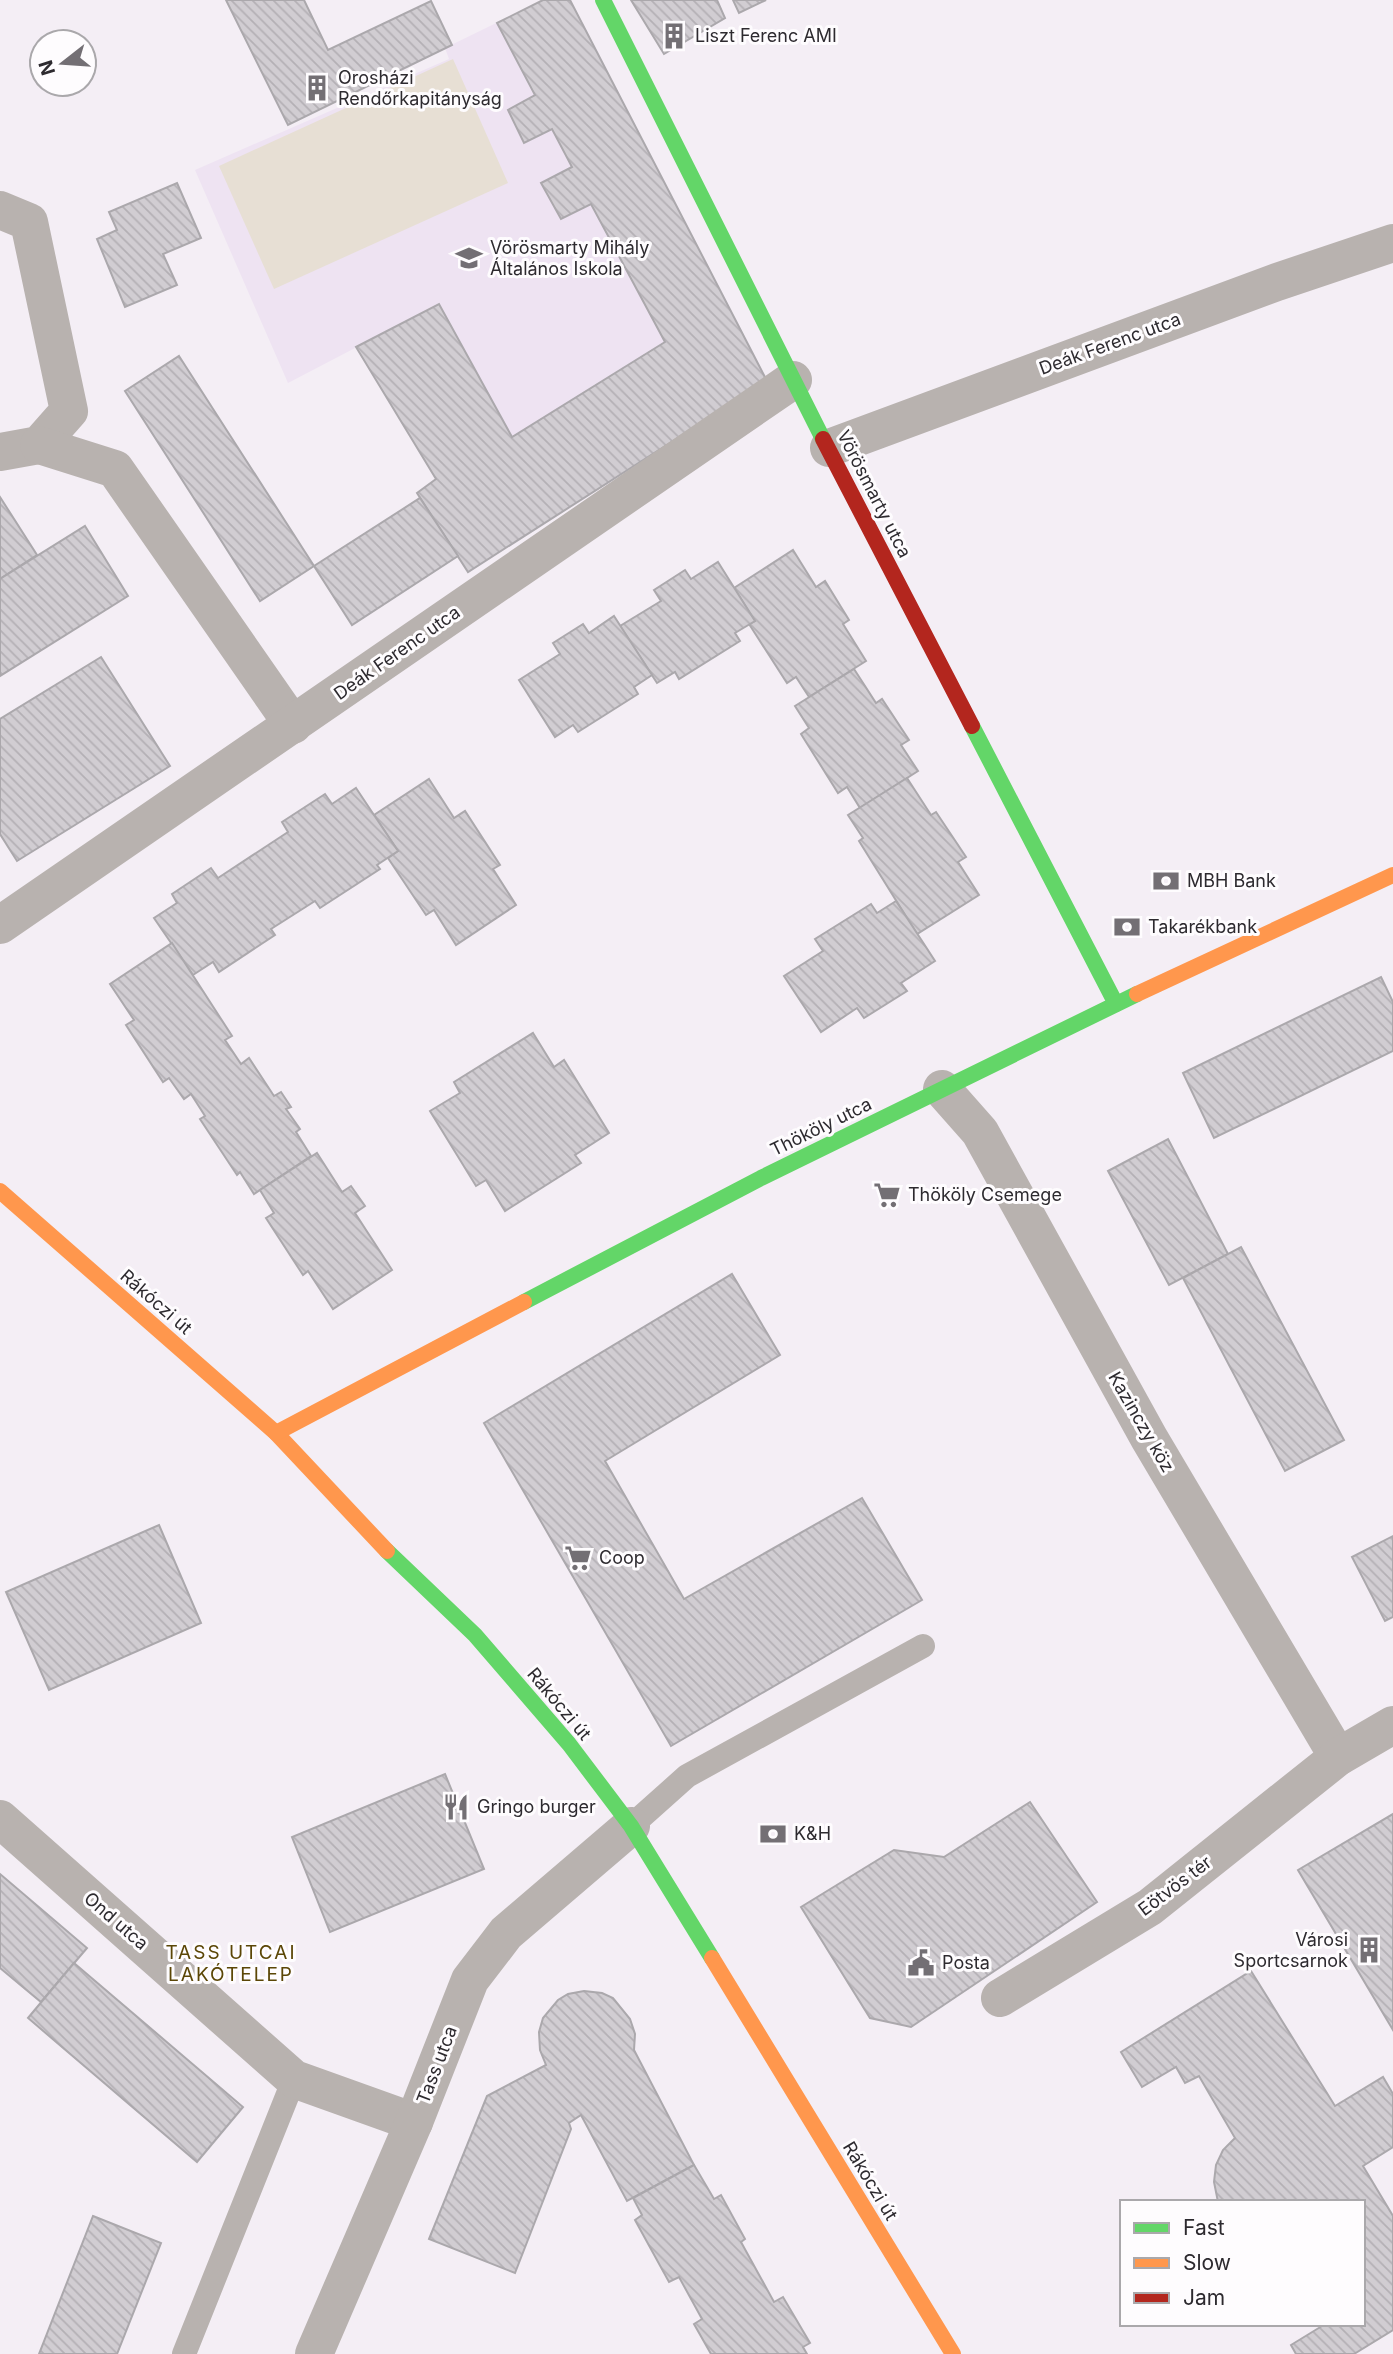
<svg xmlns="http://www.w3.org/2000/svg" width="1393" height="2354" viewBox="0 0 1393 2354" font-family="Inter,sans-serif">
  <defs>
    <pattern id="building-back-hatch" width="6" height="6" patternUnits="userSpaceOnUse" patternTransform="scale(1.75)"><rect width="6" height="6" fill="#d1cdd2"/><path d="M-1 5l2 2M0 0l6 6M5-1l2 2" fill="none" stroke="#b4b0b5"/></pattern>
  </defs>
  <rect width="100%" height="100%" fill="#f4eef5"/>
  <polygon fill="#eee3f2" points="543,0 570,0 767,381 468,572 417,493 436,479 357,347 288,383 195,170 449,59 445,48"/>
  <polygon fill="#e7dfd4" points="453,59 508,183 274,289 219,166"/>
  <g fill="url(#building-back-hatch)" stroke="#aba8ac" stroke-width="2">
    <polygon points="226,0 304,0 328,50 431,1 452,45 288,125"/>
    <polygon points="543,0 570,0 767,381 468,572 417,493 436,479 356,347 439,304 512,437 665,342 591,204 561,219 541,183 572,167 552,129 524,143 508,110 535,95 497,23"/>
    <polygon points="631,0 717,0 725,18 664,54"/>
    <polygon points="733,0 766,0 739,13"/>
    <polygon points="177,183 201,238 163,254 177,285 125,307 97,239 117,230 109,212"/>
    <polygon points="179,356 314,566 260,601 125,391"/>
    <polygon points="0,497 37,555 0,579"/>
    <polygon points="420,498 458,556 352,625 314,566"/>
    <polygon points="85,526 128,596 0,676 0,579"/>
    <polygon points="793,550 816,587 825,581 849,620 843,624 866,661 809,697 796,677 787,683 749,624 755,621 734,588"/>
    <polygon points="718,562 755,621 735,633 740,641 679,679 675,672 657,683 620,626 661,601 654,590 685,570 691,579"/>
    <polygon points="614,616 652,675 634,687 638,694 578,732 573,725 555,737 519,680 560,654 553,643 583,624 589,633"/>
    <polygon points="101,657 170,766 17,861 0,834 0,719"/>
    <polygon points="854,669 876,703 882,699 909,740 901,745 918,771 860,808 847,787 838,793 801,734 809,728 795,706"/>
    <polygon points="907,778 931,815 936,812 966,857 958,862 979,895 917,934 859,841 863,838 848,815"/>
    <polygon points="429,779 454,818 465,811 500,865 493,869 516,905 456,945 434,910 426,915 388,858 398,851 374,815"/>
    <polygon points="356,788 398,851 377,865 380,869 320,908 315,901 271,929 275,935 219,972 213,962 193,975 154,918 177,903 172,894 211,868 218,878 288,832 282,822 325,794 332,804"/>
    <polygon points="896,901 935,961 901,983 907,991 864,1018 857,1008 821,1032 784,976 823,951 815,939 871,904 877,913"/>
    <polygon points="172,943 232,1036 225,1040 241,1064 249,1058 274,1096 281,1092 291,1107 286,1109 300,1129 296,1132 311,1156 254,1194 240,1172 237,1175 200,1119 205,1116 191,1094 184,1099 169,1078 163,1082 126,1025 134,1020 110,984"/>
    <polygon points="1381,977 1393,1002 1393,1051 1214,1138 1183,1073"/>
    <polygon points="533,1033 554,1067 564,1060 609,1133 575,1155 581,1163 505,1211 486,1180 476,1186 430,1111 460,1093 454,1082"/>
    <polygon points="1168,1139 1228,1254 1169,1285 1108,1171"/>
    <polygon points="317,1153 342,1192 351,1186 365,1206 355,1213 392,1270 333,1309 308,1271 303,1275 266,1218 274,1213 260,1190"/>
    <polygon points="1241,1247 1344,1440 1285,1471 1183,1278"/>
    <polygon points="732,1274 780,1355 605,1461 684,1599 862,1498 922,1600 671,1746 484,1423"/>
    <polygon points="159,1525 201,1623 49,1690 6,1592"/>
    <polygon points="1393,1536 1393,1617 1385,1621 1352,1557"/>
    <polygon points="445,1774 484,1869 330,1932 292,1837"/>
    <polygon points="1030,1802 1097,1902 911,2027 870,2018 801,1907 894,1850 944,1857"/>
    <polygon points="1393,1814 1393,2030 1298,1870"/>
    <polygon points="0,1874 87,1948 41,2002 0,1968"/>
    <polygon points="74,1963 243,2107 197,2162 28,2018"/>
    <polygon points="1251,1971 1335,2106 1383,2077 1393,2094 1393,2147 1363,2166 1393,2216 1393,2330 1354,2354 1296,2354 1291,2345 1322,2326 1321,2324 1363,2324 1363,2202 1218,2202 1214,2182 1216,2165 1223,2150 1235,2138 1199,2076 1185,2083 1176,2067 1142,2087 1121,2052"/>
    <polygon points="584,1991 602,1993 613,1998 630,2019 635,2034 634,2050 694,2165 627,2201 581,2115 569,2123 571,2129 515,2273 429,2239 487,2096 546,2065 540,2050 539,2032 543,2018 558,2000 568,1994"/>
    <polygon points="694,2165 714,2199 721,2195 745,2239 741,2242 774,2302 783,2297 810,2343 803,2347 807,2354 711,2354 694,2324 702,2319 679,2277 669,2282 635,2220 642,2215 633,2198"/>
    <polygon points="93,2216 161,2243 117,2354 39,2354"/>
  </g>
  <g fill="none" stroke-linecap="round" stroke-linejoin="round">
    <g stroke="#b8b2af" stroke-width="24">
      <polyline points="631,1826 687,1776 923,1646"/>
      <polyline points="184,2354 294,2079"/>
    </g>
    <g stroke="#b8b2af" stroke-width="38">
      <polyline points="0,210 29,222 69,411 39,445 0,452"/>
      <polyline points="39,445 115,469 293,725"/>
      <polyline points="829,448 1277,282 1393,243"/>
      <polyline points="0,925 793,380"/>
      <polyline points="942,1089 980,1132 1149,1438 1338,1757"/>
      <polyline points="0,1819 294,2079 414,2122"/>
      <polyline points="1000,1998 1150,1907 1338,1757 1393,1725"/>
      <polyline points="314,2354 414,2122 470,1980 506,1933 631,1826"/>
    </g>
    <g stroke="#63d668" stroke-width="16">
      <polyline points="603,0 823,439"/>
      <polyline points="972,726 1116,1004"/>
      <polyline points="524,1302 761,1178 1137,994"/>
      <polyline points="387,1551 475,1635 569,1744 631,1826 712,1958"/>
    </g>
    <g stroke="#ff974d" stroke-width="16">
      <polyline points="1137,994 1393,875"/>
      <polyline points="0,1191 276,1433 387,1551"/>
      <polyline points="276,1433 524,1302"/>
      <polyline points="712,1958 953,2354"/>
    </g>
    <polyline stroke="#b3261e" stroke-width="16" points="823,439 972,726"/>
  </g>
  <defs>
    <g id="building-bare" transform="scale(2.1)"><path d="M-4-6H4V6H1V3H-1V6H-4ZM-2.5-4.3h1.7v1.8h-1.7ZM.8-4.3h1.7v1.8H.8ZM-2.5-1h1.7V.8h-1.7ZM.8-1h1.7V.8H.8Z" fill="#736f74" stroke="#fefcfe" stroke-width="2.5" paint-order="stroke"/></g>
    <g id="school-bare" transform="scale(2.1)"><path d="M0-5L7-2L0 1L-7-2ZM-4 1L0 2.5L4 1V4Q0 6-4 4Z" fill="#736f74" stroke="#fefcfe" stroke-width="2.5" paint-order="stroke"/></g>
    <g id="bank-bare" transform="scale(2.1)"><path d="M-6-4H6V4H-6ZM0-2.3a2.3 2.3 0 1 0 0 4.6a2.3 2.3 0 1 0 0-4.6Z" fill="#736f74" stroke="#fefcfe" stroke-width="2.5" paint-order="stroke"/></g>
    <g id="supermarket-bare" transform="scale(2.1)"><path d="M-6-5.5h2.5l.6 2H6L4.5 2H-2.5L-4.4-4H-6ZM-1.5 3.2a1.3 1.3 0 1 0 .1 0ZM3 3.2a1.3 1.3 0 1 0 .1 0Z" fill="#736f74" stroke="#fefcfe" stroke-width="2.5" paint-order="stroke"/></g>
    <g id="restaurant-bare" transform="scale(2.1)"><path d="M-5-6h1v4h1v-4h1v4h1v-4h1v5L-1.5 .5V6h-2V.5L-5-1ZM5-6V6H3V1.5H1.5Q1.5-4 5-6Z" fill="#736f74" stroke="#fefcfe" stroke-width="2.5" paint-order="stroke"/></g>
    <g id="civic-bare" transform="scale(2.1)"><path d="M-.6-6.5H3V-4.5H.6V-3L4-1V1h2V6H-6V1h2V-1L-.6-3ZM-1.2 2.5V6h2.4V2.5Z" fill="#736f74" stroke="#fefcfe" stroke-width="2.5" paint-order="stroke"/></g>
  </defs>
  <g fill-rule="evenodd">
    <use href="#building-bare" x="674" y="36"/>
    <use href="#building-bare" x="317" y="88"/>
    <use href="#school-bare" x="469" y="258"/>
    <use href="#bank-bare" x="1166" y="881"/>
    <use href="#bank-bare" x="1127" y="927"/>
    <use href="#supermarket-bare" x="887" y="1195"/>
    <use href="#supermarket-bare" x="578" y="1558"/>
    <use href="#restaurant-bare" x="456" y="1807"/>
    <use href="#bank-bare" x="773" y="1834"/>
    <use href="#building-bare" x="1369" y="1950"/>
    <use href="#civic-bare" x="921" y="1963"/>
  </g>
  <g text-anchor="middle" stroke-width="6" stroke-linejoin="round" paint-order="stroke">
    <g font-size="18" fill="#2d2a2f" stroke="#fefcfe" text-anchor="start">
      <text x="695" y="42">Liszt Ferenc AMI</text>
      <text x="338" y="84">Orosházi<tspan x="338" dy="21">Rendőrkapitányság</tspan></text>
      <text x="490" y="254">Vörösmarty Mihály<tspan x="490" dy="21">Általános Iskola</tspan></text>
      <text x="1187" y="887">MBH Bank</text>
      <text x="1148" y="933">Takarékbank</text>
      <text x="908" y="1201">Thököly Csemege</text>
      <text x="599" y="1564">Coop</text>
      <text x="477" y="1813">Gringo burger</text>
      <text x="794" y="1840">K&amp;H</text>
      <text x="1348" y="1946" text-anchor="end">Városi<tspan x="1348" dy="21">Sportcsarnok</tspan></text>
      <text x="942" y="1969">Posta</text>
    </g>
    <g font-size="18" fill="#2d2a2f" stroke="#fefcfe">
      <text transform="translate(1110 344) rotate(-20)" y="6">Deák Ferenc utca</text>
      <text transform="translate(874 494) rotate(63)" y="6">Vörösmarty utca</text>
      <text transform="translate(397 653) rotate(-35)" y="6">Deák Ferenc utca</text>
      <text transform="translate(821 1127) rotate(-26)" y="6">Thököly utca</text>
      <text transform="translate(156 1302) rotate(41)" y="6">Rákóczi út</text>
      <text transform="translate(1141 1422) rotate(60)" y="6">Kazinczy köz</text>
      <text transform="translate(559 1704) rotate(50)" y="6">Rákóczi út</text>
      <text transform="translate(1175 1886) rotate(-37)" y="6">Eötvös tér</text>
      <text transform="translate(116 1921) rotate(41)" y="6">Ond utca</text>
      <text transform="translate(437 2065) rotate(-69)" y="6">Tass utca</text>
      <text transform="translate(870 2181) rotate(59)" y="6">Rákóczi út</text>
    </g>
    <g font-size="19" letter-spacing="2" fill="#5b4606" stroke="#fefcfe">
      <text x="231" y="1959">TASS UTCAI<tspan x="231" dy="22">LAKÓTELEP</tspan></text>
    </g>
  </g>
  <rect x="1120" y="2200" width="245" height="126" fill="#fefcfe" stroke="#aaa8ab" stroke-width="2"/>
  <rect x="1134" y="2223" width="35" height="10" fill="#63d668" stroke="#aaa8ab" stroke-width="2"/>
  <text x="1183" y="2235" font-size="21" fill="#2d2a2f">Fast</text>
  <rect x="1134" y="2258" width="35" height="10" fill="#ff974d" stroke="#aaa8ab" stroke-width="2"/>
  <text x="1183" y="2270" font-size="21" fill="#2d2a2f">Slow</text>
  <rect x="1134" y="2293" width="35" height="10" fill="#b3261e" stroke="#aaa8ab" stroke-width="2"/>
  <text x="1183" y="2305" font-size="21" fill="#2d2a2f">Jam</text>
  <g transform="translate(63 63) rotate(253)"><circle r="33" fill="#fefcfe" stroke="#aaa8ab" stroke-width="2"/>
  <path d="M0-5L12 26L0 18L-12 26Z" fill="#736f74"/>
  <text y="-10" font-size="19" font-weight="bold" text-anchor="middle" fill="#2d2a2f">N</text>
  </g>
</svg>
